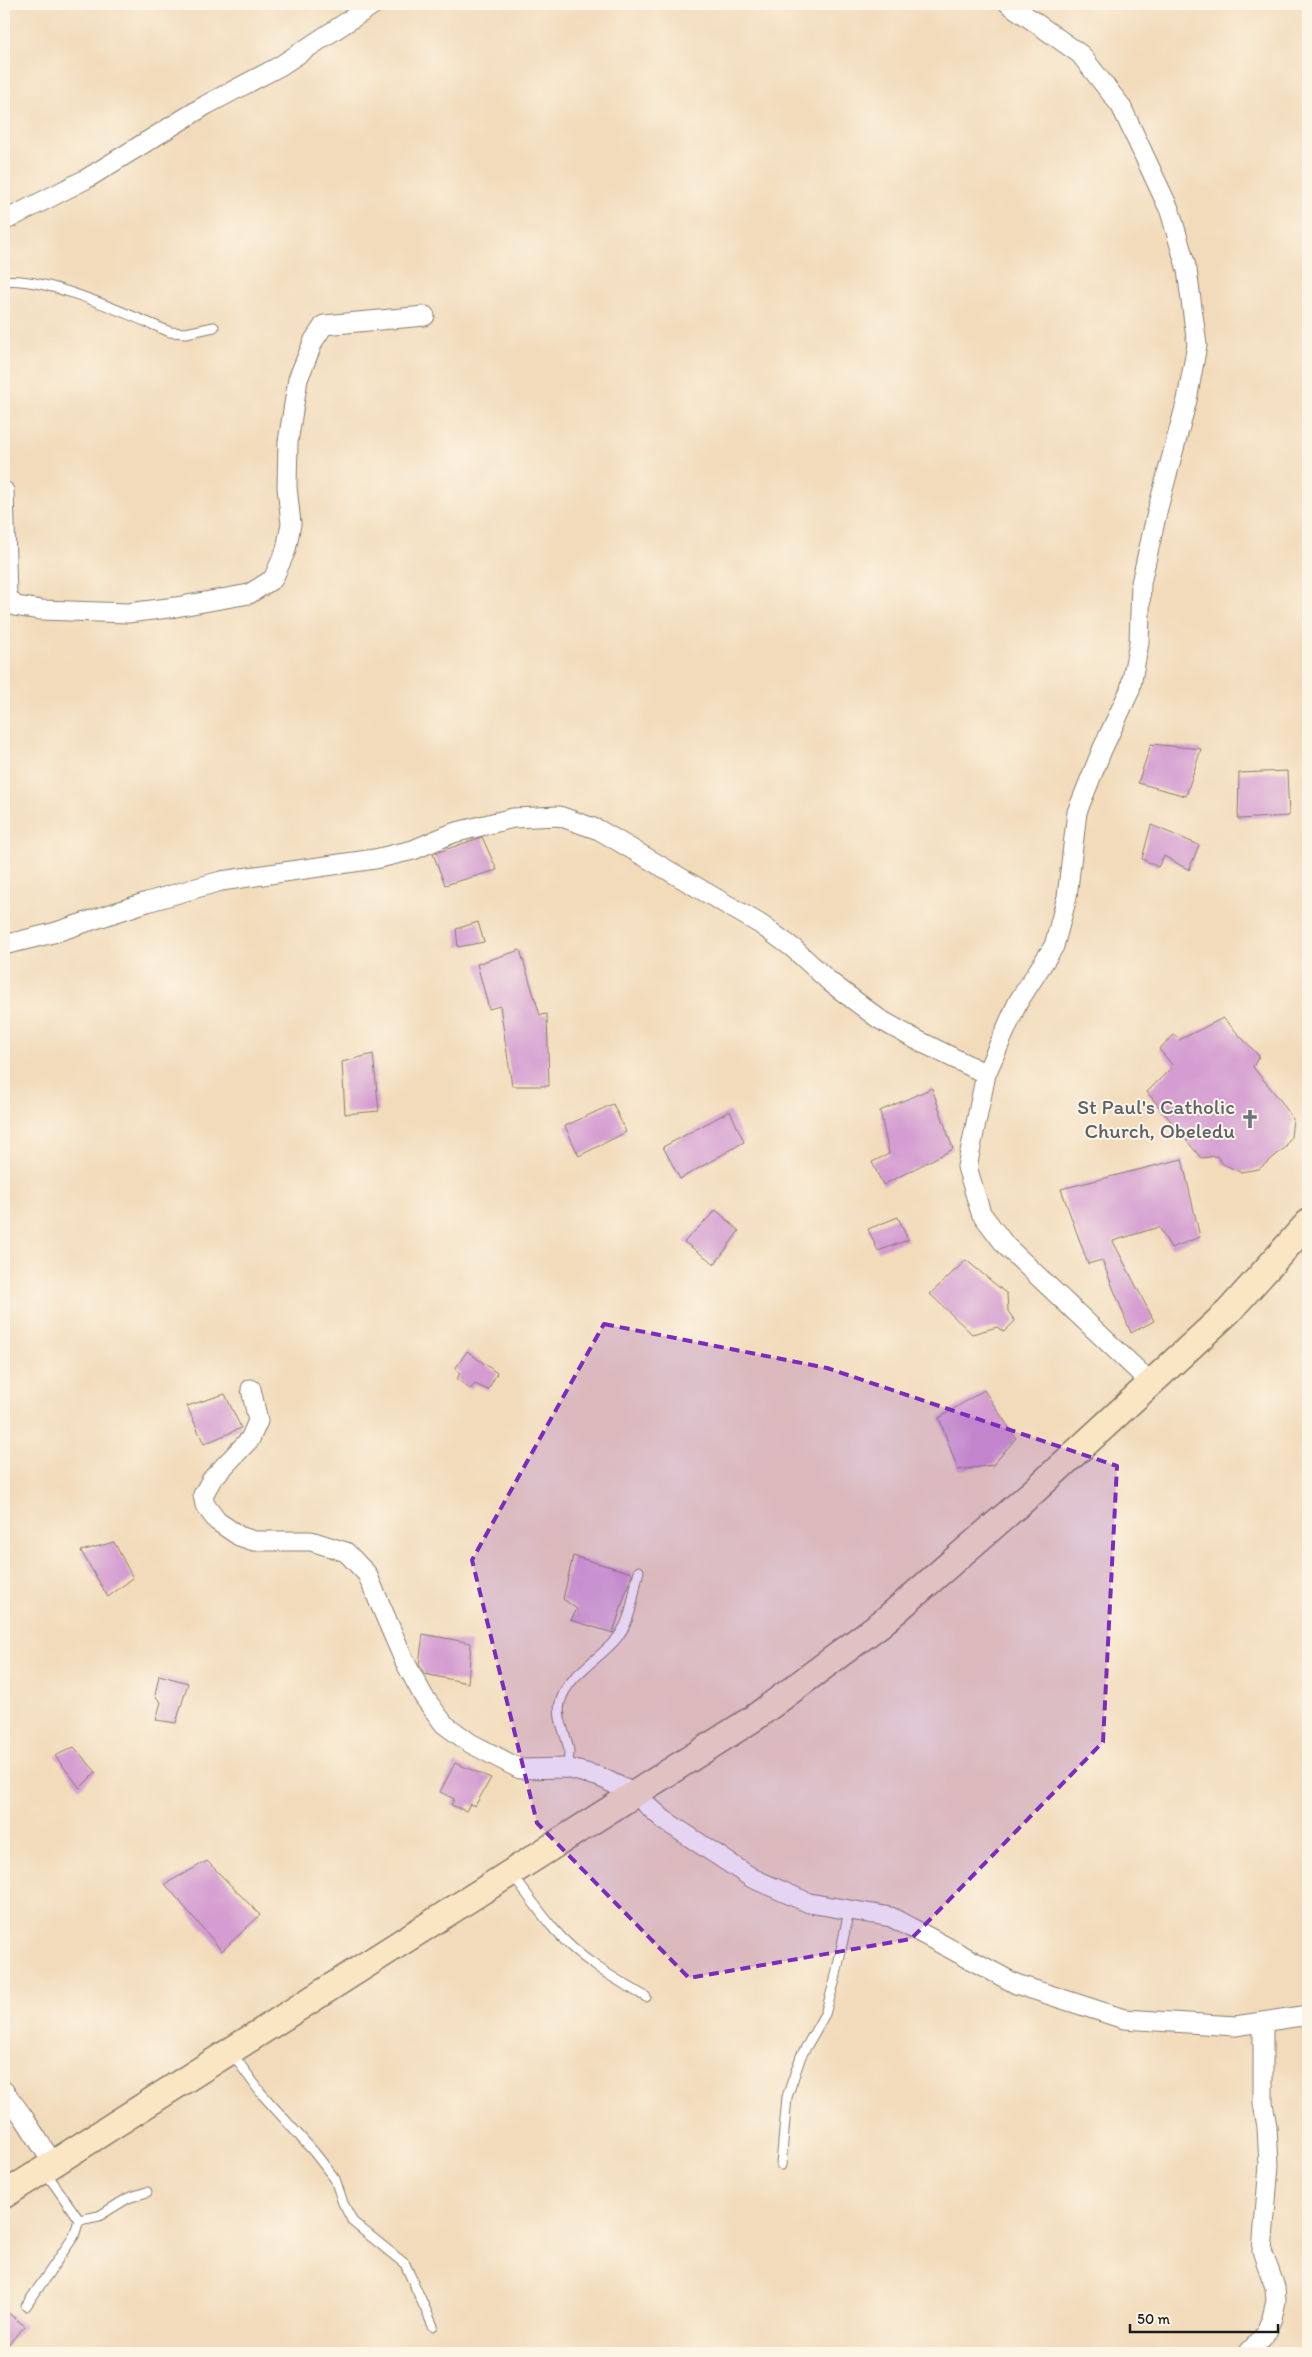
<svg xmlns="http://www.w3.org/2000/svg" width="1312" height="2357" viewBox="0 0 1312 2357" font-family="Itim,sans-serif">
  <rect width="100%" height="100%" fill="#fcf5e5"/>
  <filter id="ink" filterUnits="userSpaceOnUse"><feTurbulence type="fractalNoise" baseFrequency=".02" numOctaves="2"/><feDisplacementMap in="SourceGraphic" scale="10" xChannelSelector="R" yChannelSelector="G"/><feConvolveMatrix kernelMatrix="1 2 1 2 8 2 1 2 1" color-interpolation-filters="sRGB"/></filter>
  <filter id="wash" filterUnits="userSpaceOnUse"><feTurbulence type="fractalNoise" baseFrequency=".0096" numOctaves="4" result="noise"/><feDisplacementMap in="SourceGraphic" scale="20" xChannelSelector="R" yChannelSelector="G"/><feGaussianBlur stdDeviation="1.12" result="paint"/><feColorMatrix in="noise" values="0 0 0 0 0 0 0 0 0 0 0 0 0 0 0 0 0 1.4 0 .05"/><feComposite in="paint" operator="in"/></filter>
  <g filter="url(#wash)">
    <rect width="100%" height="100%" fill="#f2dbbb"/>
    <g id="blocks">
      <g fill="#d49cd1">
        <polygon points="1151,744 1201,749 1186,796 1138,783"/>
        <polygon points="1287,771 1289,816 1238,819 1239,773"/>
        <polygon points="1151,825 1199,845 1189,870 1164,856 1158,867 1142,859"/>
        <polygon points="482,837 497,870 445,885 433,854"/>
        <polygon points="478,922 484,942 458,947 456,929"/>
        <polygon points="520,950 540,1015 547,1014 549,1086 512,1086 500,1006 489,1009 477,964"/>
        <polygon points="1223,1018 1259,1056 1253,1067 1281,1101 1293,1119 1291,1137 1285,1148 1259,1169 1240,1172 1223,1164 1217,1156 1201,1158 1147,1092 1173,1066 1159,1049 1174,1035 1179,1040"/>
        <polygon points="373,1054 379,1111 345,1114 342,1062"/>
        <polygon points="932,1088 953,1149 883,1185 872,1162 889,1154 880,1111"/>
        <polygon points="613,1104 626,1132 579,1156 565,1126"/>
        <polygon points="730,1111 744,1142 680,1179 663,1147"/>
        <polygon points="1182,1159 1200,1237 1171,1248 1159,1227 1113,1241 1154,1321 1131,1333 1102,1260 1088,1264 1061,1189"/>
        <polygon points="716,1210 739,1231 715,1264 684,1242"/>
        <polygon points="898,1217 908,1240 878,1251 868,1229"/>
        <polygon points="966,1260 1007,1294 1008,1311 1015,1321 1004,1332 997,1327 972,1334 930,1294"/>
        <polygon points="467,1351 497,1373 488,1390 475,1384 470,1389 457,1379 460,1373 455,1369"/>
        <polygon points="984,1390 1016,1438 993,1465 958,1470 939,1418"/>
        <polygon points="225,1394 241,1428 204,1444 187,1406"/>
        <polygon points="114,1542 133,1578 108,1597 81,1551"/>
        <polygon points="573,1556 632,1573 613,1633 571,1620 577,1609 563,1599"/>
        <polygon points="423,1634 471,1643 468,1683 424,1674 419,1664"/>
        <polygon points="159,1675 188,1683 176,1723 156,1720 161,1702 155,1696"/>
        <polygon points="74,1747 96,1772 80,1788 55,1756"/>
        <polygon points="455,1763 491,1778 475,1806 470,1804 466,1811 451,1805 454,1799 440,1792"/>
        <polygon points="207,1861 260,1915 222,1951 165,1884"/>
        <polygon points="4,2310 25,2326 4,2349"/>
      </g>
    </g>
  </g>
  <g filter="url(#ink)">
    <use href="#blocks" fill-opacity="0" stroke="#877c6c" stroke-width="1"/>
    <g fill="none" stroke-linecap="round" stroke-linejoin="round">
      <g stroke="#877c6c" stroke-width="11">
        <g id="service">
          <path d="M4 281C45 276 130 315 170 332L186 333 214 327"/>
          <path d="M567 1768C568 1763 569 1757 569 1752 568 1737 556 1719 560 1703 568 1672 604 1658 620 1634 633 1615 633 1592 639 1571"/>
          <path d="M513 1876C526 1893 539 1911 553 1928 578 1958 613 1978 646 1997"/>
          <polyline points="231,2052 261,2093 314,2152 335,2179 343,2203 353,2222 405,2264 433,2326"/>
          <polyline points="781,2165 787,2097 801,2056 825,2014 835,1980 849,1910"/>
          <polyline points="45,2171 79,2220 99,2216 128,2198 147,2192"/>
          <polyline points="26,2306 74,2236 79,2220"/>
        </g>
      </g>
      <g stroke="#877c6c" stroke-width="21">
        <g id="minor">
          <polyline points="1009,4 1080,54 1121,106 1170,211 1187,270 1197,345 1187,400 1158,508 1141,583 1139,643 1130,690 1102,750 1077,812 1067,897 1054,946 1018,1002 986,1074 967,1167 981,1213 1006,1246 1151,1383"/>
          <polyline points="4,221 86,179 206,105 280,66 374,4"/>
          <polyline points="4,491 7,596 15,606 41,610 128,613 176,607 249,594 273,579 286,550 291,524 287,487 288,442 298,379 314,340 324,325 425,316"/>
          <polyline points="4,945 53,933 147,902 221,881 375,859 413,850 453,833 513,818 559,816 599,830 760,924 793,948 830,982 879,1019 915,1039 986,1074"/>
          <polyline points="251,1389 258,1421 250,1439 212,1479 203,1495 205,1505 217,1521 239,1536 254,1541 311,1541 346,1552 367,1574 405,1662 424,1697 444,1724 470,1743 520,1769 567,1768 600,1777 635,1794 664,1820 752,1878 809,1903 891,1917 1016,1984 1124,2019 1235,2026 1308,2015"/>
          <polyline points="4,2091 24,2118 54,2165"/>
          <polyline points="1248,2353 1264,2336 1272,2318 1276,2301 1275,2287 1262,2251 1269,2165 1267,2127 1263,2103 1263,2022"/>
        </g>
      </g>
      <g stroke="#877c6c" stroke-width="29">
        <polyline id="secondary" points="4,2195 754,1718 883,1622 1034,1491 1229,1311 1308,1223"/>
      </g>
      <use href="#service" stroke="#fff" stroke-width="9"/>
      <use href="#minor" stroke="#fff" stroke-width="19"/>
      <use href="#secondary" stroke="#fbe6c4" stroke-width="26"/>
    </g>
  </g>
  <path fill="#7b2cbf" fill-opacity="0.2" stroke="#7b2cbf" stroke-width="4" stroke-dasharray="10 6" stroke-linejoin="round" d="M604 1324 827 1368 1117 1466 1103 1742 911 1939 689 1978 537 1823 472 1560Z"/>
  <defs>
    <g id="church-bare" transform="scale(1.5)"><path d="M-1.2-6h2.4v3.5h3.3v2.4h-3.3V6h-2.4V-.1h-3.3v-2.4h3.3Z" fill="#6b7280" stroke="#fcf5e5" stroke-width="2.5" paint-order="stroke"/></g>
  </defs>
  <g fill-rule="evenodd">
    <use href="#church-bare" x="1250" y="1119"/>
  </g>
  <g text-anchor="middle" stroke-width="4" stroke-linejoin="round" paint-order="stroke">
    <g font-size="21" fill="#5b616d" stroke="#fcf5e5" text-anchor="end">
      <text x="1235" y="1114">St Paul's Catholic<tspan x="1235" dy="24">Church, Obeledu</tspan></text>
    </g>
  </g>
  <rect width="1312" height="2357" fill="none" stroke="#fcf5e5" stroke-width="20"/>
  <path d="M1130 2324v8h148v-8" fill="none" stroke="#1c1c1c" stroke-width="2.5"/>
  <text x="1137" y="2324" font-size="15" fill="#1c1c1c" stroke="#fcf5e5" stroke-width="4" paint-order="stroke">50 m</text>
</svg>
